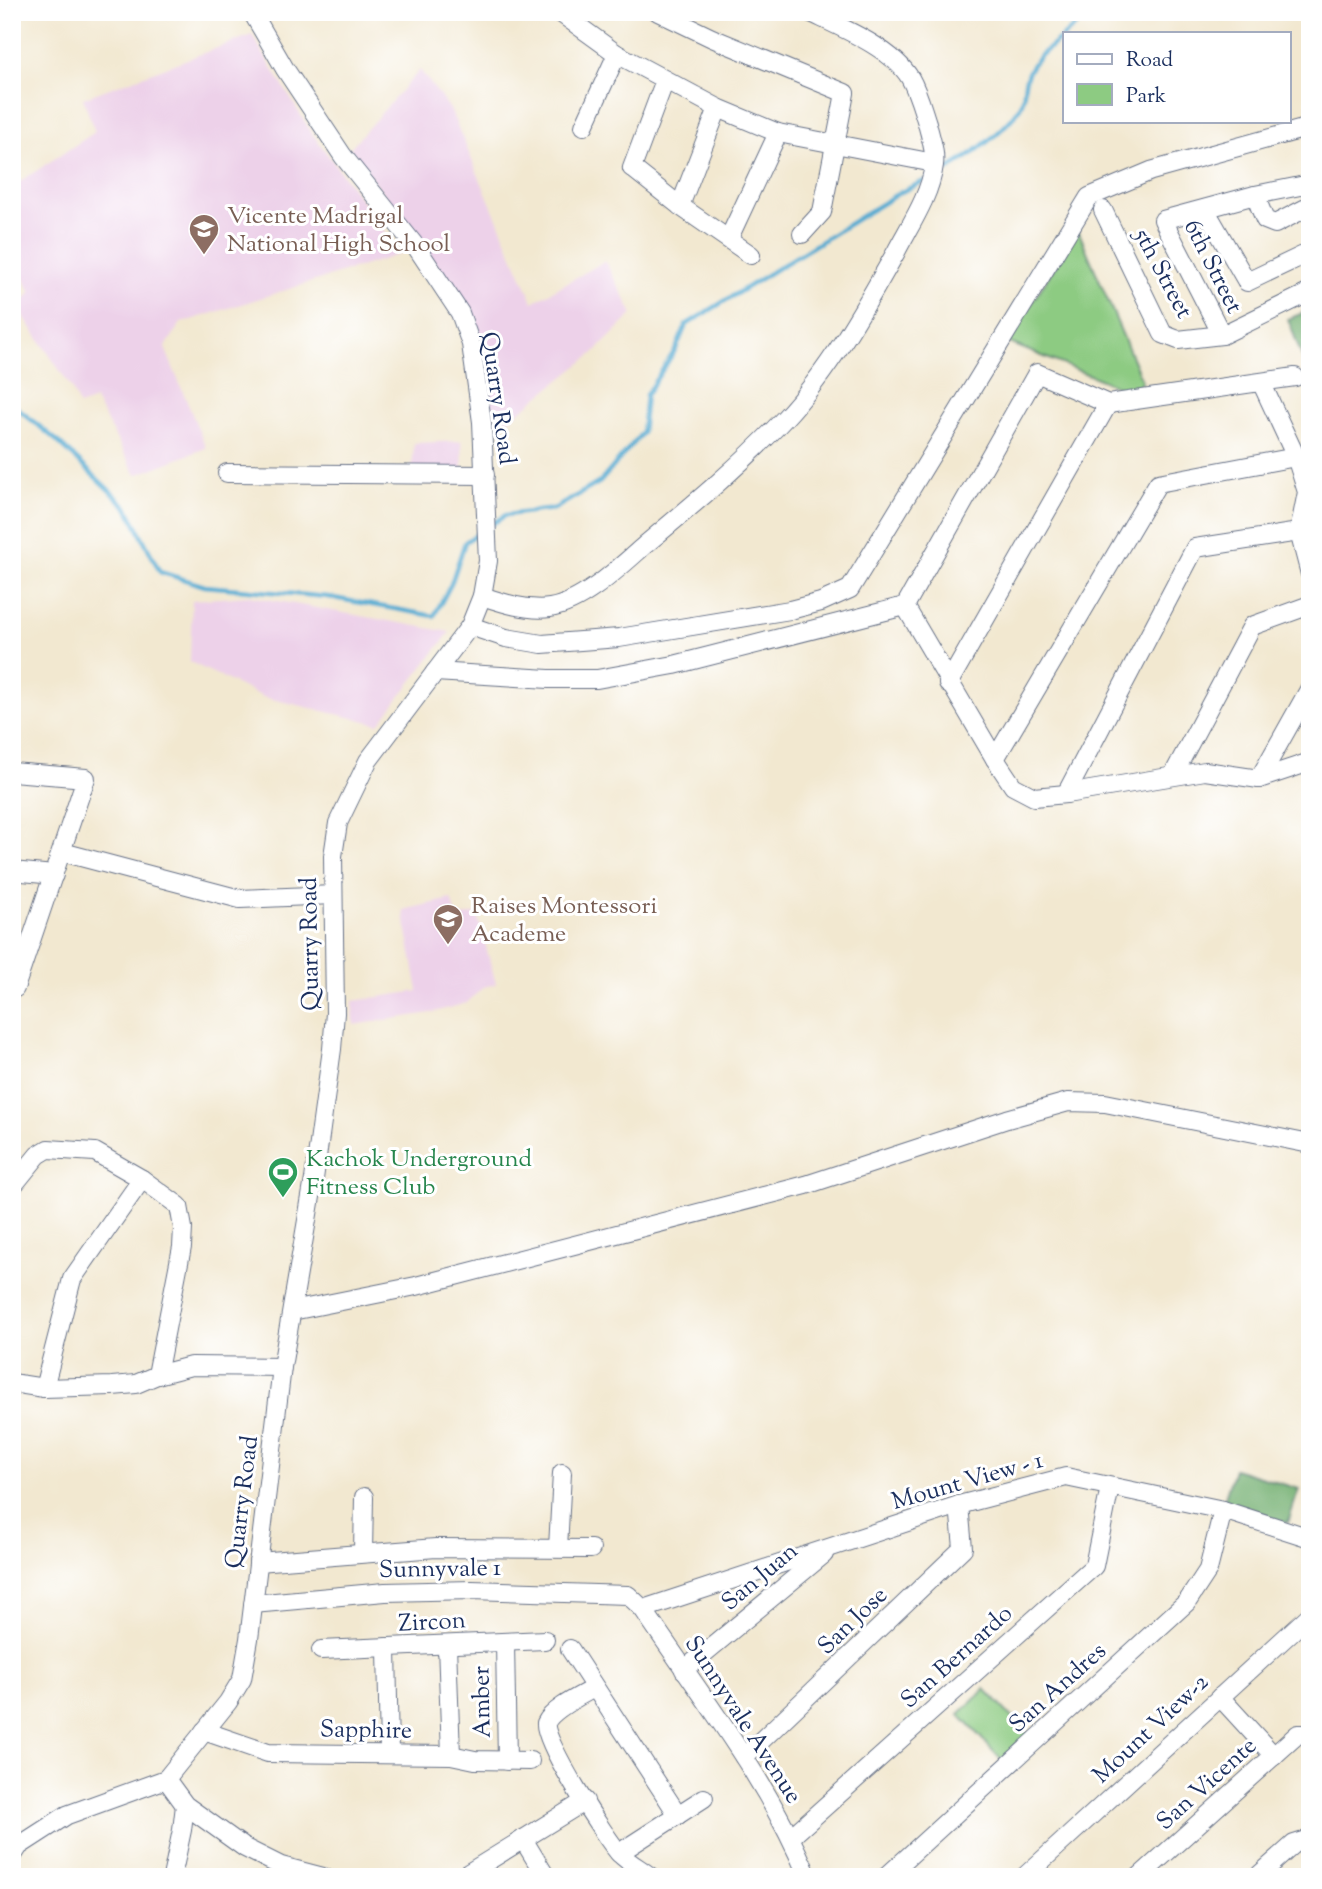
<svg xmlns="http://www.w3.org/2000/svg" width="1322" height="1889" viewBox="0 0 1322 1889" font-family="'Sorts Mill Goudy',serif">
  <rect width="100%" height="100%" fill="#fff"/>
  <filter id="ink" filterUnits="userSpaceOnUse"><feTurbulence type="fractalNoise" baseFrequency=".0143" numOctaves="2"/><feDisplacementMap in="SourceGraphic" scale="14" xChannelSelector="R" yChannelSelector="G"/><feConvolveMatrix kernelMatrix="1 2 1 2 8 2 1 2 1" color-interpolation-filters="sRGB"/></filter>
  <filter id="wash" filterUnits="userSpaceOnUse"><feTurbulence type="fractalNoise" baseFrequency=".00686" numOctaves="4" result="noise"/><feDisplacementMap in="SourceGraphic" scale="28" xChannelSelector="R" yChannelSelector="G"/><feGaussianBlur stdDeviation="1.57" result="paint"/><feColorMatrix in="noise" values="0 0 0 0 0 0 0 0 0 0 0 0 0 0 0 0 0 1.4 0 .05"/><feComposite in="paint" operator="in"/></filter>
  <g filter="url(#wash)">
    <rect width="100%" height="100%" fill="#f2e8d0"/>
    <g fill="#edd1e9">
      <polygon points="252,35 311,132 401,254 181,323 165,348 206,448 136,475 95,400 79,406 72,389 19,309 19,305 31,292 12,257 12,187 95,132 83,98"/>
      <polygon points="420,70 450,109 533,302 605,261 633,314 593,354 506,422 489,402 484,354 463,301 350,148"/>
      <polygon points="462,441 463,472 412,471 414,443"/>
      <polygon points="250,596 450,632 379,724 263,697 190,662 192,600"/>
      <polygon points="451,899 457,918 477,913 496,984 483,987 467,1003 431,1013 354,1025 353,1001 418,991 403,910"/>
    </g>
    <g fill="#8dcb82" stroke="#547d70" stroke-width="2">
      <polygon points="1078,230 1142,381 1134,393 1007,342"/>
      <polygon points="985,1689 1034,1741 1007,1766 959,1714"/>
    </g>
    <g fill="#72af70" stroke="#466f67" stroke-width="2">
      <polygon points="1310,310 1310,378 1288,319"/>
      <polygon points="1234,1469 1299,1489 1288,1523 1223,1503"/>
    </g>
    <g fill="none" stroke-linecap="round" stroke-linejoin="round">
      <g stroke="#55abd1" stroke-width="4.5">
        <polyline points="1067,33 1086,17 1162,18 1187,12"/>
        <path d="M938 174C961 164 1010 128 1021 105 1025 98 1023 87 1026 79 1031 59 1050 48 1065 35"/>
        <polyline points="12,404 55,439 127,507 160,572 205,586 328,597 434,616 451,584 465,542 483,530"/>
        <polyline points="490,525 506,515 554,509 600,482 642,433 646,395 676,349 686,325 899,193 924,181"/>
      </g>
    </g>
  </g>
  <g filter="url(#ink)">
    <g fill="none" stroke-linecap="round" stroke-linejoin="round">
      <g stroke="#667086" stroke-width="20">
        <g id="minor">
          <polyline points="559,12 617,54 718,108 778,133 934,163"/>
          <polyline points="658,12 712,38 845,93 822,212 802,234"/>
          <polyline points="665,80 632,168 680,206 751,255"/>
          <polyline points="584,126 617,54"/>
          <polyline points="1255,195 1265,220 1275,224 1310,206"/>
          <polyline points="680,206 718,108"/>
          <polyline points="1205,209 1247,282 1310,252"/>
          <polyline points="1103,210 1163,334 1178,340 1222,335 1310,292"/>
          <polyline points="729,238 778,133"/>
          <polyline points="1222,335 1163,220 1255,195 1310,184"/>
          <polyline points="1262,384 1296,457 1307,492 1299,532 1310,574"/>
          <polyline points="227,473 485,475"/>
          <path d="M482 596C503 603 527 611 550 608 583 603 621 566 646 544 694 504 741 465 784 419 829 371 864 309 896 252 910 225 930 196 934 165 936 152 930 136 927 123 922 108 918 92 910 78 892 48 840 27 809 12"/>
          <polyline points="905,606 995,759 1013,786 1034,797 1066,794 1205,771 1259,779 1310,762"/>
          <polyline points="470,626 506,638 542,644 619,638 790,610 821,602 850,589 1089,197 1151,171 1310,127"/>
          <polyline points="435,672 549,679 597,679 674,665 905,606 1037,373 1108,404 1295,377"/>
          <polyline points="948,684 1108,404"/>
          <polyline points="995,759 1158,483 1296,457"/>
          <polyline points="12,772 86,778 15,988 12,988"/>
          <polyline points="1173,775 1252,626 1310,605"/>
          <polyline points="1259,779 1310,688"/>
          <polyline points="1066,794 1195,548 1299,532"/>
          <polyline points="62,852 240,899 333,895"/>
          <polyline points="12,871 54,875"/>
          <polyline points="12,1187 38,1155 48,1149 95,1152 142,1179 179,1206 183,1228 182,1247 157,1375"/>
          <polyline points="292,1311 416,1286 806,1185 1007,1119 1068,1102 1105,1103 1310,1144"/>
          <polyline points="12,1383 44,1388 112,1386 136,1384 157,1375 191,1366 282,1367"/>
          <polyline points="44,1388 72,1279 142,1179"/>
          <polyline points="558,1548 562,1473"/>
          <polyline points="363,1553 364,1497"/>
          <polyline points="258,1562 436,1548 591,1549"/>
          <path d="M253 1604 385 1592 472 1590 628 1595 643 1609C701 1696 768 1780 808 1877"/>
          <polyline points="643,1609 959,1505 1066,1477 1223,1510 1310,1538"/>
          <polyline points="505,1642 507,1761"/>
          <polyline points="447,1645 451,1755"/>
          <polyline points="387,1647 389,1754"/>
          <polyline points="570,1649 678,1815"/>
          <polyline points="321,1650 545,1640"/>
          <polyline points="684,1670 824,1554"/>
          <path d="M594 1688C582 1695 552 1709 546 1723 541 1738 607 1841 620 1854 629 1863 641 1869 651 1877"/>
          <polyline points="1220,1697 1274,1756"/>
          <polyline points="204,1731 268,1753 451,1755 475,1760 530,1761"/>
          <polyline points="744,1757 963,1548 959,1505"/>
          <polyline points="166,1779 185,1805 245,1848 281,1866 323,1877"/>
          <polyline points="791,1837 1094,1566 1110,1487"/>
          <polyline points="523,1839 546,1877"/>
          <polyline points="619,1853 704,1798"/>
          <polyline points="12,1857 19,1846 67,1815 166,1779 228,1702 242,1679 249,1639 282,1367 314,1179 332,1049 335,1013 333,856 338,823 368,761 470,626 482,596 488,561 482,422 471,344 460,313 417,248 343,156 285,69 252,12"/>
          <polyline points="172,1877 182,1830 185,1805"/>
          <polyline points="462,1877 585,1801"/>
          <polyline points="886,1877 1187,1602 1208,1570 1223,1510"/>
          <polyline points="1024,1877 1310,1615"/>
          <polyline points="1139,1877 1298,1734 1310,1734"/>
          <polyline points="1257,1877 1294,1844 1310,1839"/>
        </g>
      </g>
      <use href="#minor" stroke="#fff" stroke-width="18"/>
    </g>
  </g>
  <defs>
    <g id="school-pin" transform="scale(1.575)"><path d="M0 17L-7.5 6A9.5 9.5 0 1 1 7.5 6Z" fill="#8d6e63" stroke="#fff"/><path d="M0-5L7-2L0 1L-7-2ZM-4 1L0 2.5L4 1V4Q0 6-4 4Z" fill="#fff"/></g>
    <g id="stadium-pin" transform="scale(1.575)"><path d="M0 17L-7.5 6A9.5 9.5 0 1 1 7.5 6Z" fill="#2e9e5b" stroke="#fff"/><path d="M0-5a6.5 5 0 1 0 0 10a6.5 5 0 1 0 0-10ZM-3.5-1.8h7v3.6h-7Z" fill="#fff"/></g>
  </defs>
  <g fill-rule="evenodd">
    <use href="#school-pin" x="204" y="229"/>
    <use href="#school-pin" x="448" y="919"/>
    <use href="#stadium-pin" x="283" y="1172"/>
  </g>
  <g text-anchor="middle" stroke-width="6" stroke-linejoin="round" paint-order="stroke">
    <g font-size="24" fill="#785e54" stroke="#fff" text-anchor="start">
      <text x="227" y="223">Vicente Madrigal<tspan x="227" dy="28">National High School</tspan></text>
      <text x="471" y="913">Raises Montessori<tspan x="471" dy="28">Academe</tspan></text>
    </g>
    <g font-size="24" fill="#1b2f5e" stroke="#fff">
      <text transform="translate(1214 266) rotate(63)" y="8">6th Street</text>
      <text transform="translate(1164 273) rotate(62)" y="8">5th Street</text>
      <text transform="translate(499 398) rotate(82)" y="8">Quarry Road</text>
      <text transform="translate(309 944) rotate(-91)" y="8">Quarry Road</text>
      <text transform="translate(967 1480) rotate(-16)" y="8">Mount View - 1</text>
      <text transform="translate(241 1502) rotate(-83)" y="8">Quarry Road</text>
      <text transform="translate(440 1568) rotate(-1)" y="8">Sunnyvale 1</text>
      <text transform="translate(759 1576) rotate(-40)" y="8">San Juan</text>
      <text transform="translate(852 1620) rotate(-44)" y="8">San Jose</text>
      <text transform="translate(432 1621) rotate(-3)" y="8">Zircon</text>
      <text transform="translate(956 1656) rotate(-42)" y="8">San Bernardo</text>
      <text transform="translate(1057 1687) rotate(-42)" y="8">San Andres</text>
      <text transform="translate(481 1702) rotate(-91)" y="8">Amber</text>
      <text transform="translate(744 1719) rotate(57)" y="8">Sunnyvale Avenue</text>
      <text transform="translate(1150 1728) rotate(-43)" y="8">Mount View-2</text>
      <text transform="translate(366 1729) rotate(1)" y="8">Sapphire</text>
      <text transform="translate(1206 1783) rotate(-42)" y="8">San Vicente</text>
    </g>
    <g font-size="24" fill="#27864d" stroke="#fff" text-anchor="start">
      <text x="306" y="1166">Kachok Underground<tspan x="306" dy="28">Fitness Club</tspan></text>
    </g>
  </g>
  <rect width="1322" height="1889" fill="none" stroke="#fff" stroke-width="42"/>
  <rect x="1063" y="32" width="228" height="91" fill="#ffffff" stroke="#a4acbf" stroke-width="2"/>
  <rect x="1077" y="54" width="35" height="10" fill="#ffffff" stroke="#a4acbf" stroke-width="2"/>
  <text x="1126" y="66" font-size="21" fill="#1b2f5e">Road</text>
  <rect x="1077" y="84" width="35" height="21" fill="#8dcb82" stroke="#a4acbf" stroke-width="2"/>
  <text x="1126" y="102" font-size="21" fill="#1b2f5e">Park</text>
</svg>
